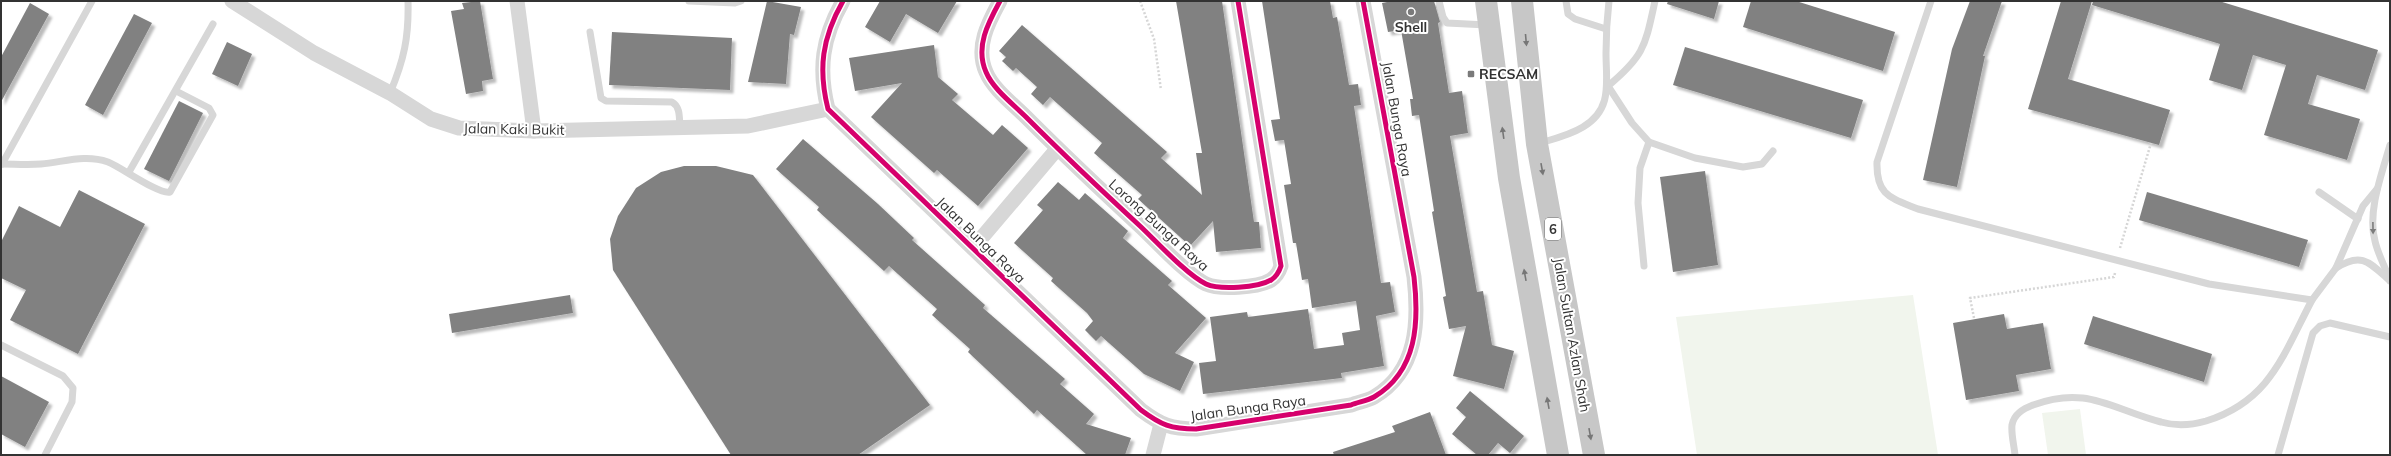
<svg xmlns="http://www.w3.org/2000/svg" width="2391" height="456" viewBox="0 0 2391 456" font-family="Mulish,sans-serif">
  <defs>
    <filter id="shadow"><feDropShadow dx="3.5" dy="3.5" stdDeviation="1" flood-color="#0004"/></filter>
  </defs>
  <rect width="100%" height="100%" fill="#fff"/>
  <g fill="#f1f5ed">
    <polygon points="1913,295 1938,455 1697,455 1676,317"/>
    <polygon points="2080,409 2086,455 2048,455 2042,413"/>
  </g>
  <g fill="#818181" filter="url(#shadow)">
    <polygon points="480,1 493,79 482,81 483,91 466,94 451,11 464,9 462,3"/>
    <polygon points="767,1 801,7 794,35 790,34 786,84 748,82"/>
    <polygon points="880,1 957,1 938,33 906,14 890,42 865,27"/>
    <polygon points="1176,1 1222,1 1254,222 1259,222 1261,248 1216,252 1213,221 1190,246 1138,199 1142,195 1094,153 1102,143 1050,97 1043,105 1031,94 1037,87 1016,68 1013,71 1002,61 1006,57 999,51 1022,25 1167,152 1161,158 1202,195 1196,153 1202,153"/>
    <polygon points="1262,1 1330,1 1333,18 1337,17 1349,85 1358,84 1361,105 1354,106 1381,283 1390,282 1395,312 1376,316 1384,366 1341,373 1342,378 1203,394 1199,363 1216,361 1210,317 1247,312 1248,317 1308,309 1314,349 1344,345 1342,333 1360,330 1356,301 1312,308 1308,279 1302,280 1296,243 1293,243 1284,185 1291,184 1284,140 1275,141 1271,120 1280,119"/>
    <polygon points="1392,1 1434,1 1440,22 1438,23 1449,93 1462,91 1468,133 1450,136 1477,292 1483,291 1492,345 1514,351 1504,389 1453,376 1466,326 1449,329 1443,297 1446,296 1432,212 1434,211 1419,115 1412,116 1410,99 1413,99 1401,30 1388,32 1382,3"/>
    <polygon points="1668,1 1719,1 1714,19 1667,4"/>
    <polygon points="1751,1 1796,1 1895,32 1883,71 1743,27"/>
    <polygon points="1970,1 2002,1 1983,56 1985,56 1957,187 1923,180 1952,49"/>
    <polygon points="2061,1 2092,1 2068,79 2170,110 2159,145 2028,109"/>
    <polygon points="2093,1 2219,1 2378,50 2365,90 2317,75 2308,104 2360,119 2347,160 2264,135 2286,65 2253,55 2242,90 2209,80 2220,44 2092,5"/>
    <polygon points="30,3 49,14 1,102 1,57"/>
    <polygon points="134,14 152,23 103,115 85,105"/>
    <polygon points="612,32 732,38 730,90 609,85"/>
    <polygon points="227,42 252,54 238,86 212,74"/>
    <polygon points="934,45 938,77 958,94 952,100 993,135 1002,125 1028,148 978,206 937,170 934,173 871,117 902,83 855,91 849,58"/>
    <polygon points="1685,47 1863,100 1851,138 1673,85"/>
    <polygon points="179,101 203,113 169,181 144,169"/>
    <polygon points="803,139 878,204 914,238 912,240 985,305 983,308 1065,379 1060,384 1094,414 1086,424 1131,438 1125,455 1087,455 1037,410 1034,414 968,352 970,349 932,315 937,309 889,266 884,271 817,210 819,207 776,169"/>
    <polygon points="684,166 716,166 753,175 930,405 858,455 731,455 613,270 610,239 618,216 636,188 661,172"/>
    <polygon points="1705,171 1718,265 1673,272 1660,177"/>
    <polygon points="1058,182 1079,200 1085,193 1128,231 1123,238 1172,281 1168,285 1206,318 1175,353 1194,362 1180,391 1144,374 1101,336 1096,341 1085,330 1093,321 1087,313 1051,281 1053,278 1014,243 1043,210 1037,205"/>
    <polygon points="79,190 145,224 78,354 10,320 26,290 1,278 1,242 19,206 60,227"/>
    <polygon points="2147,192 2308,240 2299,267 2139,220"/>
    <polygon points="570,295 573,313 452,333 449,314"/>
    <polygon points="2004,314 2007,329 2043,323 2051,369 2016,375 2019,391 1966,400 1953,323"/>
    <polygon points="2093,316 2212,354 2204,382 2084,344"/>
    <polygon points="1,376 49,402 25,447 1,434"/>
    <polygon points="1470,391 1524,436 1510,453 1498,443 1488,455 1477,455 1452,434 1466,417 1456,408"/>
    <polygon points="1430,412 1446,455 1334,455 1333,452 1395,432 1392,426"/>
  </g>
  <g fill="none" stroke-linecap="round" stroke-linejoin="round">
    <g stroke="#d6d6d6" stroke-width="2.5" stroke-dasharray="2 2" stroke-linecap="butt">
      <polyline points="1140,1 1154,39 1161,90"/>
      <polyline points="2120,248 2151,143"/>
      <polyline points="1974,318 1970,298 2114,277 2115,273"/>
    </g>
    <g stroke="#d7d7d7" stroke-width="7">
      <polyline points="689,1 735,3 741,1"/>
      <polyline points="1439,1 1443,17 1447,23 1487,25"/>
      <polyline points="1566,1 1568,14 1575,19 1606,29"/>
      <path d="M1655 1C1645 46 1645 55 1608 86L1632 123 1649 142 1695 158 1743 167 1762 164 1773 151"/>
      <path d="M1931 1 1877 162C1876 196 1891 198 1918 209L2209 284 2312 300 2336 268 2363 206 2377 189"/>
      <path d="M590 32 601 98 606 101 672 102C681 107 679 119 680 128"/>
      <path d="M390 93C404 60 409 37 408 1"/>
      <path d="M1540 143C1554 139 1570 135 1583 127 1613 109 1606 83 1606 53 1606 36 1607 18 1609 1"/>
      <path d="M2390 145C2382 173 2367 212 2375 241 2378 255 2386 268 2390 281"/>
      <path d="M1 164C14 164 28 165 41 164 64 162 85 154 108 162 121 167 159 195 170 192L213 115 209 108 176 91"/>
      <polyline points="2,164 92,1"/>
      <polyline points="129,172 213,24"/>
      <polyline points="2319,192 2358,219"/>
      <polyline points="1644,266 1638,203 1640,168 1649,142"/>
      <path d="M2336 268C2362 251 2370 263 2390 281"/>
      <polyline points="1,345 63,376 73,388 72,402 45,455"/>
      <path d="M2015 455C2014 445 2011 434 2012 425 2014 414 2023 409 2033 405 2087 385 2111 409 2161 422 2175 426 2192 425 2206 421 2270 401 2283 355 2312 300"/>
      <polyline points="2278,455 2313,333 2320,326 2330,323 2390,337"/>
    </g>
    <g stroke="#d7d7d7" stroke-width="15">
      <polyline points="232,1 314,53 390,93 431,119 459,128 534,131 748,126 828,109"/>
      <polyline points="517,1 534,131"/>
      <path d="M843 1C822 38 818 69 828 109L1141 410C1161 425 1171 429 1196 429L1351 405C1358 402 1367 401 1374 397 1418 371 1419 321 1414 277L1363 1"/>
      <path d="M1000 1C988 23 975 47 986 72 993 89 1013 104 1026 117 1063 154 1101 190 1140 226 1156 241 1187 275 1206 284 1219 290 1258 288 1271 280 1276 277 1279 272 1281 266L1238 1"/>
      <polyline points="973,248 1057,149"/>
      <polyline points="1153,455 1161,424"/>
    </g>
    <g stroke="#c7c7c7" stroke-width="22">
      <polyline points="1486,1 1509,178 1558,455"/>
      <polyline points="1522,1 1537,144 1594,455"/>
    </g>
    <g stroke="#fff" stroke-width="8">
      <g id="cycleway">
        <path d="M843 1C822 38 818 69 828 109L1141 410C1161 425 1171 429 1196 429L1351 405C1358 402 1367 401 1374 397 1418 371 1419 321 1414 277L1363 1"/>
        <path d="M1000 1C988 23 975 47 986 72 993 89 1013 104 1026 117 1063 154 1101 190 1140 226 1156 241 1187 275 1206 284 1219 290 1258 288 1271 280 1276 277 1279 272 1281 266L1238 1"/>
      </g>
    </g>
    <use href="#cycleway" stroke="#d6006c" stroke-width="5"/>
  </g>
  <defs><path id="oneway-solid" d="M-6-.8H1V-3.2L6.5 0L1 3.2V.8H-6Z"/></defs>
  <g fill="#767676">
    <use href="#oneway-solid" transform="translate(1526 40) rotate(85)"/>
    <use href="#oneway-solid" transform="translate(1503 133) rotate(-98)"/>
    <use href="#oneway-solid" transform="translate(1542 169) rotate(80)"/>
    <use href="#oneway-solid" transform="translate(1525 275) rotate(-100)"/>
    <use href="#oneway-solid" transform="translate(1548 403) rotate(-100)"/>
    <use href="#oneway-solid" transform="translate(1590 434) rotate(80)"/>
  </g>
  <use fill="#7d7d7d" href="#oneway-solid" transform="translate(2373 228) rotate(89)"/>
  <g fill="#7a7a7a" stroke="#fff" stroke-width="1.5">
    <circle cx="1411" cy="12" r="4"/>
    <rect x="1467" y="70" width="8" height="8" rx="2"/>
  </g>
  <g text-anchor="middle" stroke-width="4" stroke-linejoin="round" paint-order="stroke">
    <rect fill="#fff" stroke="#707070" stroke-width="1" x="1545" y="218" width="16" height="22" rx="3"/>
    <g font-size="13" font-weight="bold" fill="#333">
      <text x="1553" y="234">6</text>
    </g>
    <g font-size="14" font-weight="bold" fill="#333" stroke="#fff">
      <text x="1411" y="32">Shell</text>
      <text x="1479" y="79" text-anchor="start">RECSAM</text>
    </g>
    <g font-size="14" fill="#333" stroke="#fff">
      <text transform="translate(1397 119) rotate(80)" y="5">Jalan Bunga Raya</text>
      <text transform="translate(514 129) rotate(1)" y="5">Jalan Kaki Bukit</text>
      <text transform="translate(1159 225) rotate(42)" y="5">Lorong Bunga Raya</text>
      <text transform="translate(981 240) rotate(44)" y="5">Jalan Bunga Raya</text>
      <text transform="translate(1572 335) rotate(80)" y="5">Jalan Sultan Azlan Shah</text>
      <text transform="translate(1248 408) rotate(-8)" y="5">Jalan Bunga Raya</text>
    </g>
  </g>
  <rect width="2391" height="456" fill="none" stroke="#333333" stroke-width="4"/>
</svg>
